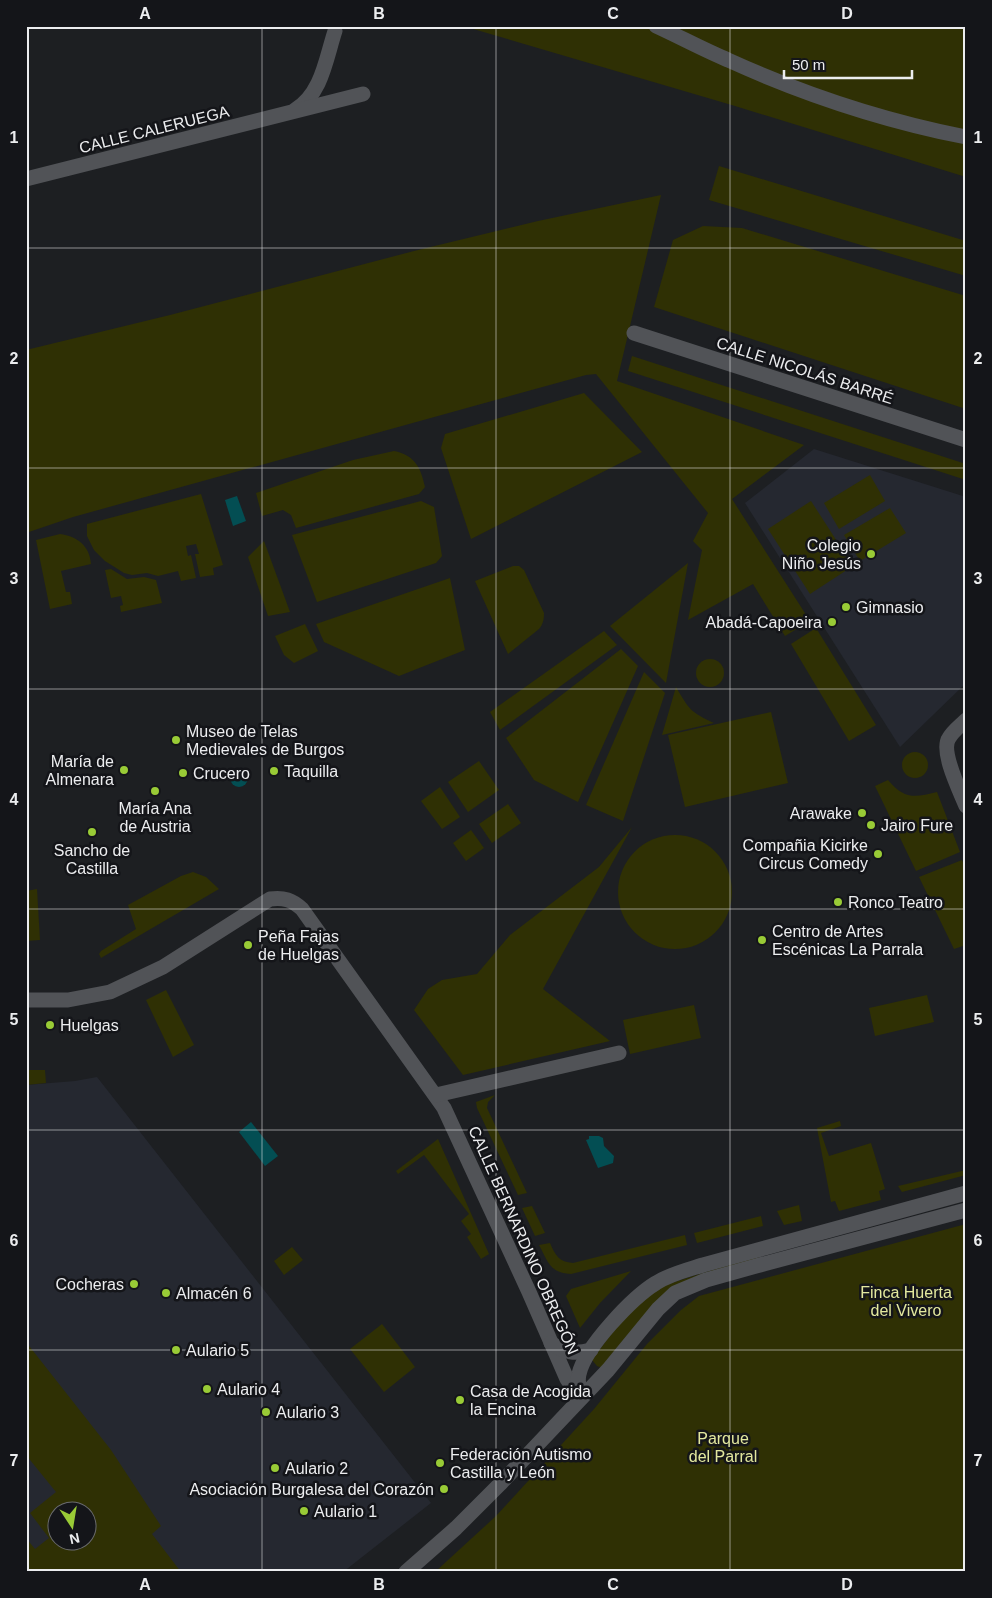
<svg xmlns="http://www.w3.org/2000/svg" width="992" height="1598" viewBox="0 0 992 1598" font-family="Helvetica,sans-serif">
  <rect width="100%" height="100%" fill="#1d1f22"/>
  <g fill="#252830" fill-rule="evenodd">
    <polygon points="814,449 966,497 966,683 900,747 745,503"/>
    <path d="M97 1077 431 1503 343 1572H26V1085L75 1081ZM58 1510H88V1540H58Z"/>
  </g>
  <g fill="#2f3004" fill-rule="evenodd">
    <polygon points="463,26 966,26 966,177 735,106"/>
    <polygon points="719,166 966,241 966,276 709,200"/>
    <polygon points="661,195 617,381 804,445 732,499 810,621 785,636 753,584 688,620 702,550 693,541 708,513 596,374 586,375 73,517 26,533 26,350 170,315 414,251 538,221"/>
    <polygon points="703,226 742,228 966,296 966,409 654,307 673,240"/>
    <polygon points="632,356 966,464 966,480 628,371"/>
    <polygon points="584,393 642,452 471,539 441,448 445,434"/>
    <path d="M394 451C415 455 421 468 425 487L419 494 296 528 291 515 283 510 262 516 256 493 353 460Z"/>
    <polygon points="870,475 885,501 839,529 824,503"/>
    <polygon points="201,494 223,565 213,568 214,575 200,577 195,554 199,554 196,544 186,546 188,556 191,555 196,578 181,581 178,571 158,576 147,573 132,575 124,573 105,561 94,550 87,536 87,524"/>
    <polygon points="421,501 434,507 442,556 436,563 317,602 292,535"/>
    <polygon points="811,501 853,566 810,594 768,529"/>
    <polygon points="890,508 906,533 860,561 844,535"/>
    <path d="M60 534C77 536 90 546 91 564L61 571 66 592H70L72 604 50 609 36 540Z"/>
    <polygon points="264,541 290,612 268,616 248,557"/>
    <polygon points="688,563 666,683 610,626"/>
    <path d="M513 566H519L524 570 544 613C544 620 543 624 539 629L508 654 475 581Z"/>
    <polygon points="111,569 127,579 144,577 156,580 162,603 121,612 120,606 123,605 121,596 111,598 105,570"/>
    <polygon points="450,578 465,650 399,676 324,642 316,624"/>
    <polygon points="305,624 318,651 294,663 284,655 275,636"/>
    <polygon points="816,628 876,725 849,741 791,644"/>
    <polygon points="604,631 617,645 500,730 490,712"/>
    <polygon points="621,649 638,666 578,802 534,780 506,738"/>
    <circle cx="710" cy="673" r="14"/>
    <polygon points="644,672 665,693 623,821 586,805"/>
    <path d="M676 687C689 709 690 712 714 723L662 735Z"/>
    <polygon points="771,712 788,783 685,807 668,735"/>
    <circle cx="915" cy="765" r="13"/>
    <polygon points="479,761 499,790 468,812 448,782"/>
    <path d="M888 780C904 799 914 798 937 792L960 852 916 871 875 786Z"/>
    <polygon points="440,787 460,817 442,829 421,801"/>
    <polygon points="508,804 521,823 492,843 479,824"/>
    <polygon points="632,827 543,989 610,1041 463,1075 414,1010 428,989 442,980 477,974 510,935 599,867"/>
    <polygon points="471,830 484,848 466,861 453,843"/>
    <circle cx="675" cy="892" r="57"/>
    <polygon points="962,860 966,870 966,945 954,949 919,877"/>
    <polygon points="193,872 206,877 219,889 101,958 99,954 101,951 136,929 128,905 181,876"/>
    <polygon points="37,889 40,940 26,941 26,891"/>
    <polygon points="166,990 194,1045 173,1057 146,1000"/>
    <polygon points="927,995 934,1022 875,1036 869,1008"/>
    <polygon points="694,1005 701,1038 630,1054 623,1020"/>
    <polygon points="26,1070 45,1070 46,1083 26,1085"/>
    <polygon points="495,1095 488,1102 487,1108 527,1193 518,1195 477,1108 476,1102"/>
    <polygon points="840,1121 841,1126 821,1133 829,1156 871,1143 885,1189 879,1191 881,1200 839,1211 835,1201 831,1202 817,1128"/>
    <polygon points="438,1139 489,1254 481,1259 467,1237 471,1234 461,1221 469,1214 424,1155 398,1174 396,1171"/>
    <polygon points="966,1170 966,1175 902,1192 898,1186"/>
    <polygon points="799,1205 802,1221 784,1225 777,1211"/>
    <polygon points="532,1206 545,1233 535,1236 522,1208"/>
    <polygon points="761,1216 763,1226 697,1243 694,1233"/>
    <polygon points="966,1224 966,1572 435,1572 496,1516 594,1409 647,1344 681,1310 699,1296"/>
    <path d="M685 1235 687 1245 571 1274C550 1273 548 1262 539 1245L550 1243C555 1255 559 1262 573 1263Z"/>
    <polygon points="292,1247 303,1260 284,1275 274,1261"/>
    <path d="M766 1253 749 1263 696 1277 602 1368 597 1366 592 1360C612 1333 632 1304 662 1286Z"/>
    <polygon points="631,1271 600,1303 580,1328 566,1296 571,1289"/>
    <polygon points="382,1324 415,1367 384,1392 350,1349"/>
    <path d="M26 1342 111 1450 161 1526 152 1534 181 1572H26V1538L35 1549 49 1538 30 1513 56 1492 26 1455ZM58 1510H88V1540H58Z"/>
  </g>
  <g fill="#034e53">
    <polygon points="237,496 246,521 233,526 225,500"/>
    <circle cx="239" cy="778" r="9"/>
    <polygon points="251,1122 278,1156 265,1166 239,1132"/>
    <polygon points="589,1136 599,1136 603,1138 604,1146 614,1156 613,1163 598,1168 586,1140 589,1139"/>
  </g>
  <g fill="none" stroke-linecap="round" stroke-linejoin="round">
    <g stroke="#515357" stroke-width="15">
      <path d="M656 26C680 37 704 50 728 60 803 94 885 121 966 137"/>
      <path d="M295 110C322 94 326 58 335 31"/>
      <polyline points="26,179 363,94"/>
      <polyline points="634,333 966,440"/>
      <path d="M966 720C960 726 953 731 949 738 940 751 960 791 966 806"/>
      <path d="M26 1000H68L110 992 163 967 270 899C284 897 292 900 302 909L444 1108 529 1292 567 1379 581 1398"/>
      <polyline points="436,1095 619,1053"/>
      <path d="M551 1343C565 1353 575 1354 591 1350"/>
      <path d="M581 1396C579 1388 577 1382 579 1374 585 1347 633 1297 656 1283 670 1274 687 1270 703 1265L966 1193"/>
      <polyline points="406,1572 456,1528 500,1484 608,1370 658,1309 675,1293 706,1280 756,1266 966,1210"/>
    </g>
  </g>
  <path fill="none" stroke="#ecedef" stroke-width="1" stroke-opacity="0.55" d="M262 26V1572M496 26V1572M730 26V1572M26 248H966M26 468H966M26 689H966M26 909H966M26 1130H966M26 1350H966"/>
  <g fill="#99cb36" stroke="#141519" stroke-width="2">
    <circle cx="871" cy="554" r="5"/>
    <circle cx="846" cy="607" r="5"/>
    <circle cx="832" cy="622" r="5"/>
    <circle cx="176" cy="740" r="5"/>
    <circle cx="124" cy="770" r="5"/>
    <circle cx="274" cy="771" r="5"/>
    <circle cx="183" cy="773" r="5"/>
    <circle cx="155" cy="791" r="5"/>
    <circle cx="862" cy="813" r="5"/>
    <circle cx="871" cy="825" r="5"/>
    <circle cx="92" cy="832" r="5"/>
    <circle cx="878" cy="854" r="5"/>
    <circle cx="838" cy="902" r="5"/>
    <circle cx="762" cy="940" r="5"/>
    <circle cx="248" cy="945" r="5"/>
    <circle cx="50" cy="1025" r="5"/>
    <circle cx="134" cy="1284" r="5"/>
    <circle cx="166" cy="1293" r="5"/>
    <circle cx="176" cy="1350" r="5"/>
    <circle cx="207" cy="1389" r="5"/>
    <circle cx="460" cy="1400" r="5"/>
    <circle cx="266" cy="1412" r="5"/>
    <circle cx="440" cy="1463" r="5"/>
    <circle cx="275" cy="1468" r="5"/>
    <circle cx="444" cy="1489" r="5"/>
    <circle cx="304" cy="1511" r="5"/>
  </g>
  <g text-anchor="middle" stroke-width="5" stroke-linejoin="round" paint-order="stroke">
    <g font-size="16" fill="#ecedef" stroke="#141519">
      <text transform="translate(154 129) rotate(-14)" y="6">CALLE CALERUEGA</text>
      <text transform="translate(805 370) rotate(18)" y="6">CALLE NICOLÁS BARRÉ</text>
      <text transform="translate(524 1240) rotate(66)" y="6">CALLE BERNARDINO OBREGÓN</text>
    </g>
    <g font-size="16" fill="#ecedef" stroke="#141519" text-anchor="start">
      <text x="861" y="551" text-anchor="end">Colegio<tspan x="861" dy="18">Niño Jesús</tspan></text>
      <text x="856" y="613">Gimnasio</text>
      <text x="822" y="628" text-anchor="end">Abadá-Capoeira</text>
      <text x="186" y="737">Museo de Telas<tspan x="186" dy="18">Medievales de Burgos</tspan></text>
      <text x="114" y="767" text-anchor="end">María de<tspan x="114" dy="18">Almenara</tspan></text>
      <text x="284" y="777">Taquilla</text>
      <text x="193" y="779">Crucero</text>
      <text x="155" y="814" text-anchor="middle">María Ana<tspan x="155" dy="18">de Austria</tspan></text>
      <text x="852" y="819" text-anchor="end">Arawake</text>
      <text x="881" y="831">Jairo Fure</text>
      <text x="868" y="851" text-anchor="end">Compañia Kicirke<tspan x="868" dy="18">Circus Comedy</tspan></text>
      <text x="92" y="856" text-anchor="middle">Sancho de<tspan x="92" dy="18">Castilla</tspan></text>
      <text x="848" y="908">Ronco Teatro</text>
      <text x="772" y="937">Centro de Artes<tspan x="772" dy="18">Escénicas La Parrala</tspan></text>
      <text x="258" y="942">Peña Fajas<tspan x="258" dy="18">de Huelgas</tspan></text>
      <text x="60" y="1031">Huelgas</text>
      <text x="124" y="1290" text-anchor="end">Cocheras</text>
      <text x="176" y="1299">Almacén 6</text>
      <text x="186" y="1356">Aulario 5</text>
      <text x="217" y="1395">Aulario 4</text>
      <text x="470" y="1397">Casa de Acogida<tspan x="470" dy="18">la Encina</tspan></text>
      <text x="276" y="1418">Aulario 3</text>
      <text x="450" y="1460">Federación Autismo<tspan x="450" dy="18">Castilla y León</tspan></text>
      <text x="285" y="1474">Aulario 2</text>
      <text x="434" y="1495" text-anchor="end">Asociación Burgalesa del Corazón</text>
      <text x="314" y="1517">Aulario 1</text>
    </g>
    <g font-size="16" fill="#e3e89e" stroke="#141519">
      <text x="906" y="1298">Finca Huerta<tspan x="906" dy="18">del Vivero</tspan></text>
      <text x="723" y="1444">Parque<tspan x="723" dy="18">del Parral</tspan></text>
    </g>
  </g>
  <rect width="992" height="1598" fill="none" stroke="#141519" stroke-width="55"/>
  <g transform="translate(72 1526) rotate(168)"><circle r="24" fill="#141519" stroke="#6a6b6f"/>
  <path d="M0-4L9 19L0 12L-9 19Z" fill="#99cb36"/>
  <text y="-8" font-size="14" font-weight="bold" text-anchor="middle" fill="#ecedef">N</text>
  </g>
  <path d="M784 70v8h128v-8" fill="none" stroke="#ecedef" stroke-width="2.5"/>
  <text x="792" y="70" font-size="15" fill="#ecedef" stroke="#141519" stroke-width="4" paint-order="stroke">50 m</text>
  <rect x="28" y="28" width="936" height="1542" fill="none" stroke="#ecedef" stroke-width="2"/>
  <g font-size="16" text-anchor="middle" font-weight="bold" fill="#ecedef">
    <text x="145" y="19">A</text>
    <text x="379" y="19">B</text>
    <text x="613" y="19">C</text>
    <text x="847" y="19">D</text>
    <text x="14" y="143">1</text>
    <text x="978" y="143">1</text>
    <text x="14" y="364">2</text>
    <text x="978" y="364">2</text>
    <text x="14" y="584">3</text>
    <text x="978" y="584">3</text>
    <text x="14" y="805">4</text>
    <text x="978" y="805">4</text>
    <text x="14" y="1025">5</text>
    <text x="978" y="1025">5</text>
    <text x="14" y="1246">6</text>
    <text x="978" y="1246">6</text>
    <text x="14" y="1466">7</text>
    <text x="978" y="1466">7</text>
    <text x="145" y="1590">A</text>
    <text x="379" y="1590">B</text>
    <text x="613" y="1590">C</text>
    <text x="847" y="1590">D</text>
  </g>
</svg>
